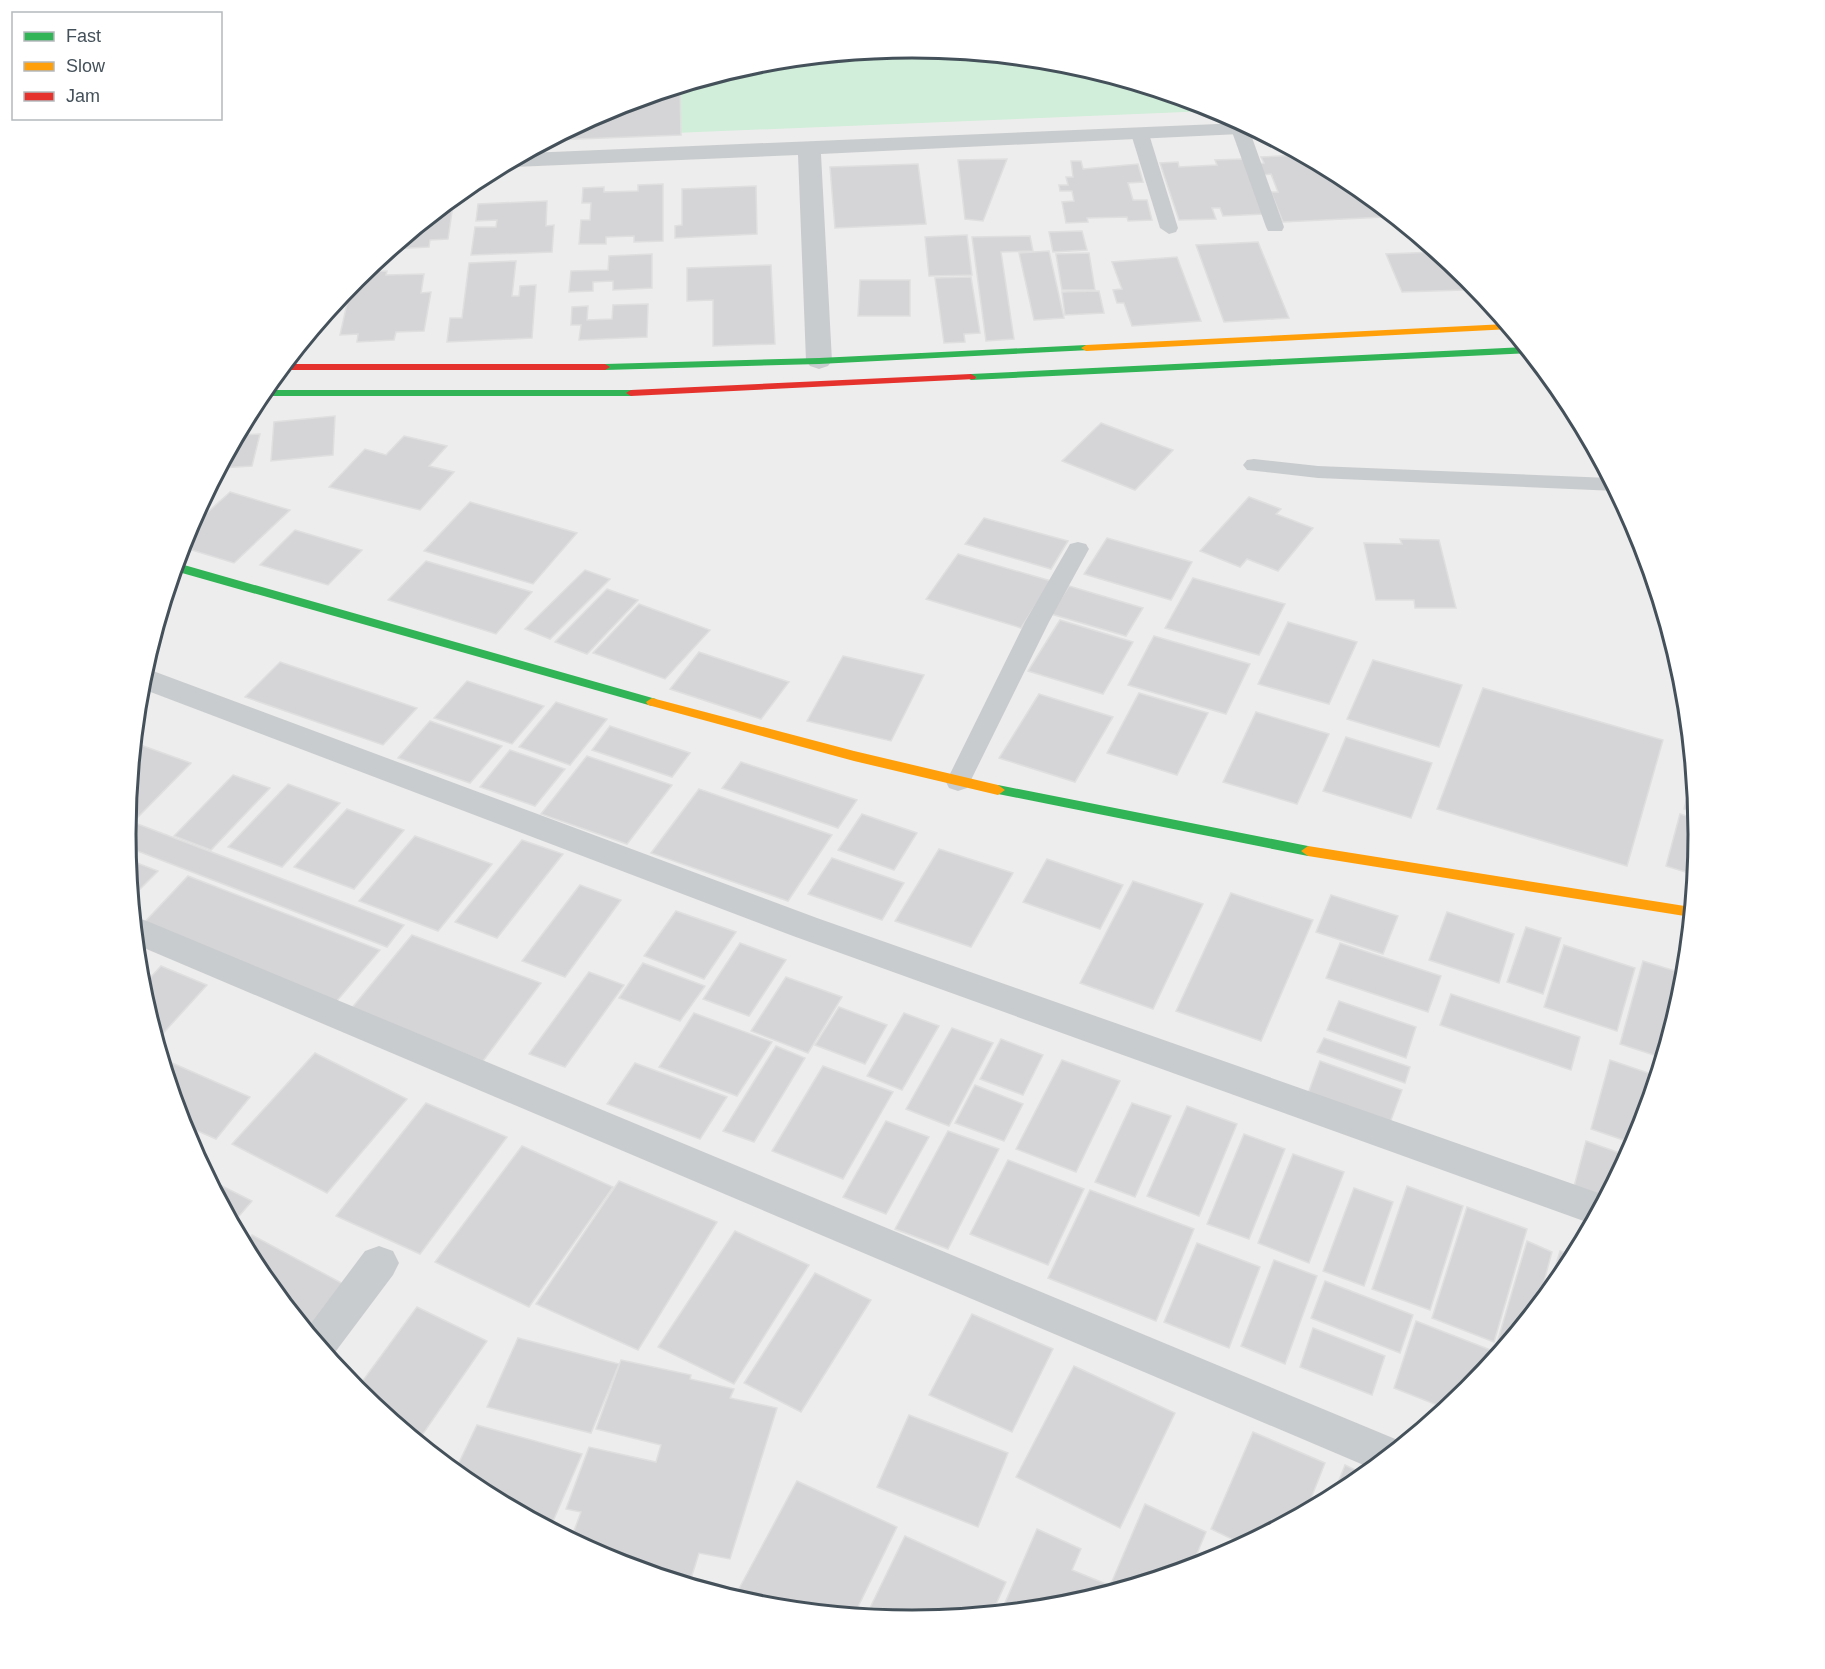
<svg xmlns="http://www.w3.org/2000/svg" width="1825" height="1669" viewBox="0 0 1825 1669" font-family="Helvetica,sans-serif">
  <rect width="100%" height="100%" fill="#eeeded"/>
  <polygon fill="#d0eed9" points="913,48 1066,63 1156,90 1209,111 555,138 612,108 759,63"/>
  <g fill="#d5d5d7" stroke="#dfdfe0" stroke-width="1.5">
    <polygon points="680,87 681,135 552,140 612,108"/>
    <polygon points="1301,155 1350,181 1378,204 1384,217 1283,222 1271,192 1278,192 1271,174 1263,175 1259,164 1264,163 1261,157"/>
    <polygon points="1007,159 983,221 965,219 958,160"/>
    <polygon points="1243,159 1264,214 1223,216 1220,208 1212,208 1216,219 1179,220 1160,163 1178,162 1179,167 1217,165 1215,160"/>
    <polygon points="1071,161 1081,161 1083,169 1138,164 1143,182 1128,183 1133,200 1147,200 1152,220 1128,221 1127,217 1087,218 1088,222 1066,223 1062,202 1074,201 1072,191 1060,191 1059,185 1068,185 1066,177 1073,177"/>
    <polygon points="918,164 926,224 835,228 830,167"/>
    <polygon points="663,184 663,241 634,242 634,236 606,237 606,244 579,244 581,220 590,220 591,203 582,203 583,188 604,187 604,192 638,191 638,185"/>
    <polygon points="756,186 757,234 675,238 675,226 682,225 682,189"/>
    <polygon points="454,198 448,239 430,240 429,247 392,249"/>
    <polygon points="547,201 546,226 554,225 552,252 471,255 475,227 496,227 497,220 476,221 478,204"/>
    <polygon points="1082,231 1087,250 1053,252 1049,232"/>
    <polygon points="967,235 972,275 929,276 925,237"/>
    <polygon points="1030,236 1033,251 1001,252 1014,339 986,341 972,237"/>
    <polygon points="1258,242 1289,318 1224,322 1196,245"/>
    <polygon points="1049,251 1064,318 1034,320 1019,253"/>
    <polygon points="1436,252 1453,266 1464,290 1402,292 1386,254"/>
    <polygon points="1089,253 1095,290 1062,290 1056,254"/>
    <polygon points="652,254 652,288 613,290 613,281 593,282 593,291 569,292 571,271 608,270 609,256"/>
    <polygon points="1177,257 1201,321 1132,326 1124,303 1117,303 1113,290 1122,289 1112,262"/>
    <polygon points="516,261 512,296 519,296 520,286 536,285 532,338 447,342 450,318 462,318 469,263"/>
    <polygon points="771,265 775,344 713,346 713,300 687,301 687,268"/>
    <polygon points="387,271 386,275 424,274 421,293 431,292 424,331 396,332 394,340 357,342 358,334 340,335 351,286 359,285 364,272"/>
    <polygon points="971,277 980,333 964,334 965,342 944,343 935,278"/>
    <polygon points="860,280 910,280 910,316 858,316"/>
    <polygon points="1099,291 1104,313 1065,315 1062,292"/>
    <polygon points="648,304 647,337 579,340 581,325 571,325 572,307 588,306 587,320 612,319 613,305"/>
    <polygon points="335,416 333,455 271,461 274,422"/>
    <polygon points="1101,423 1173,450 1135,490 1062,461"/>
    <polygon points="260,434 252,466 221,468 239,435"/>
    <polygon points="404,436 447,446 429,466 454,472 420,510 329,487 365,449 386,455"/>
    <polygon points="230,492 290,510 234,563 182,547 186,532"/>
    <polygon points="1249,497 1281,509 1276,514 1313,528 1278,571 1247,559 1240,567 1200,551"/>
    <polygon points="470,502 577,533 533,584 424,551"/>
    <polygon points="984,518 1068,541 1051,569 965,544"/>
    <polygon points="295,530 362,550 328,585 260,565"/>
    <polygon points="1107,538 1192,562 1171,600 1084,574"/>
    <polygon points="1400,539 1439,540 1456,608 1415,608 1414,600 1376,600 1364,543 1402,544"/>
    <polygon points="958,554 1051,581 1021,628 926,599"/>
    <polygon points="426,561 532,592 496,634 388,600"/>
    <polygon points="585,570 610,579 550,639 525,629"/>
    <polygon points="1193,578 1285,604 1259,655 1165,628"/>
    <polygon points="1069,586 1143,608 1126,636 1051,614"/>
    <polygon points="607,589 638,600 587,654 555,642"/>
    <polygon points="639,604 710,630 665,679 593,653"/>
    <polygon points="1060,620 1133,642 1103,694 1028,671"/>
    <polygon points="1288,622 1357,642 1329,704 1258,684"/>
    <polygon points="1154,636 1250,664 1226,714 1128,685"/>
    <polygon points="699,652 789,682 761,719 670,689"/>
    <polygon points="843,656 924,675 891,741 807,721"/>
    <polygon points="1373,660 1462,685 1439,747 1347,719"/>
    <polygon points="280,662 417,708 383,745 245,697"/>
    <polygon points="467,681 544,706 512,744 434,718"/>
    <polygon points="1483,688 1663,740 1627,866 1437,809"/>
    <polygon points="1139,693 1208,713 1177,775 1107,753"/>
    <polygon points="1039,694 1113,717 1075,782 999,758"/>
    <polygon points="556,702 607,719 570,765 519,747"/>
    <polygon points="1256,712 1329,734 1297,804 1223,782"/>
    <polygon points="430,721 502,746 470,783 398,758"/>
    <polygon points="610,726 690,753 672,777 592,750"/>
    <polygon points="1346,737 1432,763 1411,818 1323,791"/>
    <polygon points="135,743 191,763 134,821 128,818"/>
    <polygon points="510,750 565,769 535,806 480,787"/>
    <polygon points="587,756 672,785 627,844 541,814"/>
    <polygon points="741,762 857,800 838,828 722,788"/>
    <polygon points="1693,774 1697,813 1684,809"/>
    <polygon points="233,775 270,788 211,850 174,836"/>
    <polygon points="288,784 340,803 282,867 228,847"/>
    <polygon points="699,789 832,835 788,901 651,853"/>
    <polygon points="347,809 404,830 354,889 294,867"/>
    <polygon points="862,814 917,833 894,870 838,850"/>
    <polygon points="1680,814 1697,819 1699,835 1695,875 1666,866"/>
    <polygon points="127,820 404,925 387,947 127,847"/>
    <polygon points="415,836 492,864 438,931 359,901"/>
    <polygon points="522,840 563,854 497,938 455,922"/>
    <polygon points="939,849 1013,873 971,947 895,921"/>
    <polygon points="832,858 904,883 882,920 808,894"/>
    <polygon points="1047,859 1123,885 1100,929 1023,902"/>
    <polygon points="129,860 158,871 132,897"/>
    <polygon points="188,876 380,950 335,1003 140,927"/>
    <polygon points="1133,881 1203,904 1153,1009 1080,983"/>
    <polygon points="580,885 621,900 565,977 522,961"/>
    <polygon points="1231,893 1313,920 1261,1041 1176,1011"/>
    <polygon points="1331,895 1398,916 1383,954 1316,932"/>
    <polygon points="676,911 736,932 704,979 644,956"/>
    <polygon points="1447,912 1514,934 1499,983 1429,960"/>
    <polygon points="1526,927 1561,938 1543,994 1507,982"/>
    <polygon points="412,935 541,983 483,1061 351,1009"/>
    <polygon points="740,943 786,960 749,1016 703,999"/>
    <polygon points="1340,943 1441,976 1428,1012 1326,978"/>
    <polygon points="1564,945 1635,968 1617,1031 1544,1007"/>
    <polygon points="1643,961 1685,974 1684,988 1663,1058 1620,1044"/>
    <polygon points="643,963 705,986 680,1021 619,998"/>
    <polygon points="161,966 207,985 157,1040 141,988"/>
    <polygon points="589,972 624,985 565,1067 529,1054"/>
    <polygon points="786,977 842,997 808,1053 751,1031"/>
    <polygon points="1451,994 1580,1037 1571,1070 1440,1025"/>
    <polygon points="1339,1001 1416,1027 1406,1058 1327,1030"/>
    <polygon points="839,1007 887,1025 865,1064 815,1045"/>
    <polygon points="694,1013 772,1042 737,1096 659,1067"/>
    <polygon points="904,1013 939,1026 902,1090 867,1076"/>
    <polygon points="952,1028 993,1043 949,1126 906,1109"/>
    <polygon points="1324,1038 1410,1067 1405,1083 1317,1052"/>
    <polygon points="1001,1039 1043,1055 1023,1095 980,1079"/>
    <polygon points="776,1046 805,1058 754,1142 723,1131"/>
    <polygon points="315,1053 407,1099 327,1193 232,1144"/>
    <polygon points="163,1059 250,1097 216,1139 182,1124"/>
    <polygon points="1062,1060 1120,1081 1076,1172 1016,1149"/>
    <polygon points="1610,1060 1657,1076 1635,1144 1591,1129"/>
    <polygon points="1320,1061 1402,1090 1388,1128 1306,1099"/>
    <polygon points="635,1063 727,1097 700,1139 607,1104"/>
    <polygon points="823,1066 893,1092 843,1179 772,1151"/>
    <polygon points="975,1085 1023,1104 1004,1141 955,1123"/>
    <polygon points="426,1103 507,1137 420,1254 336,1216"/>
    <polygon points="1132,1103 1171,1116 1135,1197 1095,1182"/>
    <polygon points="1187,1106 1237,1124 1199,1216 1147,1196"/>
    <polygon points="886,1121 929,1137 886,1214 843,1197"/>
    <polygon points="948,1131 999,1149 948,1249 895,1229"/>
    <polygon points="1244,1134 1285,1149 1249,1239 1207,1224"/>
    <polygon points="1586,1141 1628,1156 1600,1208 1571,1198"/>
    <polygon points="522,1146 613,1187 529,1307 435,1262"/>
    <polygon points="1293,1154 1344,1172 1309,1263 1258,1243"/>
    <polygon points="1008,1160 1084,1189 1048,1265 970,1234"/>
    <polygon points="210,1180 252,1201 233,1223"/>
    <polygon points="619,1181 717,1222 638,1350 536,1304"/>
    <polygon points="1407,1186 1463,1206 1430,1310 1372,1289"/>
    <polygon points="1354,1188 1393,1202 1364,1286 1323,1271"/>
    <polygon points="1090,1190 1194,1229 1156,1321 1048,1278"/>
    <polygon points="1467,1207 1527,1229 1494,1342 1432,1318"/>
    <polygon points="735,1231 809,1265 734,1384 658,1347"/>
    <polygon points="252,1235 347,1286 309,1333 258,1271 244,1245"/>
    <polygon points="1527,1241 1552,1252 1537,1307 1505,1346 1497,1343"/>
    <polygon points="1197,1243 1260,1267 1229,1348 1164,1322"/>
    <polygon points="1560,1251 1575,1256 1566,1272 1547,1295"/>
    <polygon points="1274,1260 1317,1276 1285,1364 1241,1346"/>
    <polygon points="815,1273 871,1300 801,1412 744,1383"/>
    <polygon points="1325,1281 1413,1315 1400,1353 1311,1318"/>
    <polygon points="417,1307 487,1341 418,1441 356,1390"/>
    <polygon points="972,1314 1053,1349 1012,1432 929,1395"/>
    <polygon points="1416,1321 1493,1351 1488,1367 1468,1391 1447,1409 1394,1388"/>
    <polygon points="1313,1328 1385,1356 1372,1395 1300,1367"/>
    <polygon points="518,1338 619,1364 591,1433 487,1407"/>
    <polygon points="621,1360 691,1375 690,1379 734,1389 730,1398 777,1408 730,1559 699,1553 689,1585 611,1561 571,1539 581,1512 566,1509 589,1447 656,1462 661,1445 596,1429"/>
    <polygon points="1074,1366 1175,1413 1120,1528 1016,1477"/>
    <polygon points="909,1415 1008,1453 978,1527 877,1487"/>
    <polygon points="477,1425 582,1454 551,1526 538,1522 475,1488 455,1471"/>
    <polygon points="1253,1432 1325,1463 1306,1511 1244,1545 1211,1529"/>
    <polygon points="1345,1465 1366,1475 1332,1498"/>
    <polygon points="797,1481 897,1527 854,1615 759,1606 734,1598"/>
    <polygon points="1145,1504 1206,1532 1191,1568 1107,1593"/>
    <polygon points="1037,1529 1081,1549 1072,1570 1106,1584 1102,1595 1066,1606 1001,1612"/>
    <polygon points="905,1536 1006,1582 992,1613 912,1621 866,1616"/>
  </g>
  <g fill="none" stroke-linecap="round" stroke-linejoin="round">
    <g fill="#c9ccce" fill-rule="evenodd">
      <polygon points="1240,124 1249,129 1284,227 1282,231 1268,231 1266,227 1231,129"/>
      <polygon points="1140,129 1149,134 1178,228 1176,232 1169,234 1160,228 1131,134"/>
      <polygon points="1254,459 1318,466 1610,478 1616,491 1318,478 1247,470 1243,465 1247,460"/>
      <polygon points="1078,542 1086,544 1089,549 1049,622 970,782 967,788 958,791 949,788 946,782 1025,622 1070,544"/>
    </g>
    <g fill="#c9ccce" fill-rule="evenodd">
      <polygon points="1241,123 1261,133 821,154 832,361 828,366 819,369 810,366 806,361 798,155 514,167 506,164 528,153"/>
      <polygon points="145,668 817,918 1607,1196 1592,1224 793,936 140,688"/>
      <polygon points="134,917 147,921 1405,1443 1373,1469 137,945"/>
      <polygon points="379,1246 393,1251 399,1263 393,1275 330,1359 306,1330 365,1251"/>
    </g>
    <g fill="#30b455" fill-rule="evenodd">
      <polygon points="1086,345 1090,346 1090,350 819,364 605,370 600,367 605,364 819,358"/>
      <polygon points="1525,347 1530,353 971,380 966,377 971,374"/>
      <polygon points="265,390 631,390 636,393 631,396 260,396"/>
      <polygon points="177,563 656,699 658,702 652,706 175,571"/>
      <polygon points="998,785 1308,846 1315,851 1308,856 993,793 991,790"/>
    </g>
    <g fill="#ff9f0a" fill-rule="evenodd">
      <polygon points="1506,324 1511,329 1086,351 1081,348 1086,345"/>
      <polygon points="652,698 854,751 998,785 1005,790 998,795 854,761 648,705 646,702"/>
      <polygon points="1308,846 1691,907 1691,917 1308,856 1301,851"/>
    </g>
    <g fill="#e5322d" fill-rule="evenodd">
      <polygon points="286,364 605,364 610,367 605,370 281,370"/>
      <polygon points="971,374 976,377 975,379 631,396 626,393 631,390"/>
    </g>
  </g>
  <path d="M0 0H1825V1669H0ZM136 834a776 776 0 1 1 1552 0a776 776 0 1 1-1552 0Z" fill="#fff" fill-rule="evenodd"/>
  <path fill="none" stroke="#44515a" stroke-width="3" d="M136 834a776 776 0 1 1 1552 0a776 776 0 1 1-1552 0Z"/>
  <rect x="12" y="12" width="210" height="108" fill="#ffffff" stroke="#b4b9bd" stroke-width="1.5"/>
  <rect x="24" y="32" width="30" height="9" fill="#30b455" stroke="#b4b9bd" stroke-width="1.5"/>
  <text x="66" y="42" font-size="18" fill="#44515a">Fast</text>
  <rect x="24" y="62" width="30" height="9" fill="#ff9f0a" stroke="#b4b9bd" stroke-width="1.5"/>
  <text x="66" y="72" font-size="18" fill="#44515a">Slow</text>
  <rect x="24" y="92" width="30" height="9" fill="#e5322d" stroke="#b4b9bd" stroke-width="1.5"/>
  <text x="66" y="102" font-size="18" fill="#44515a">Jam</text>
</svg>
